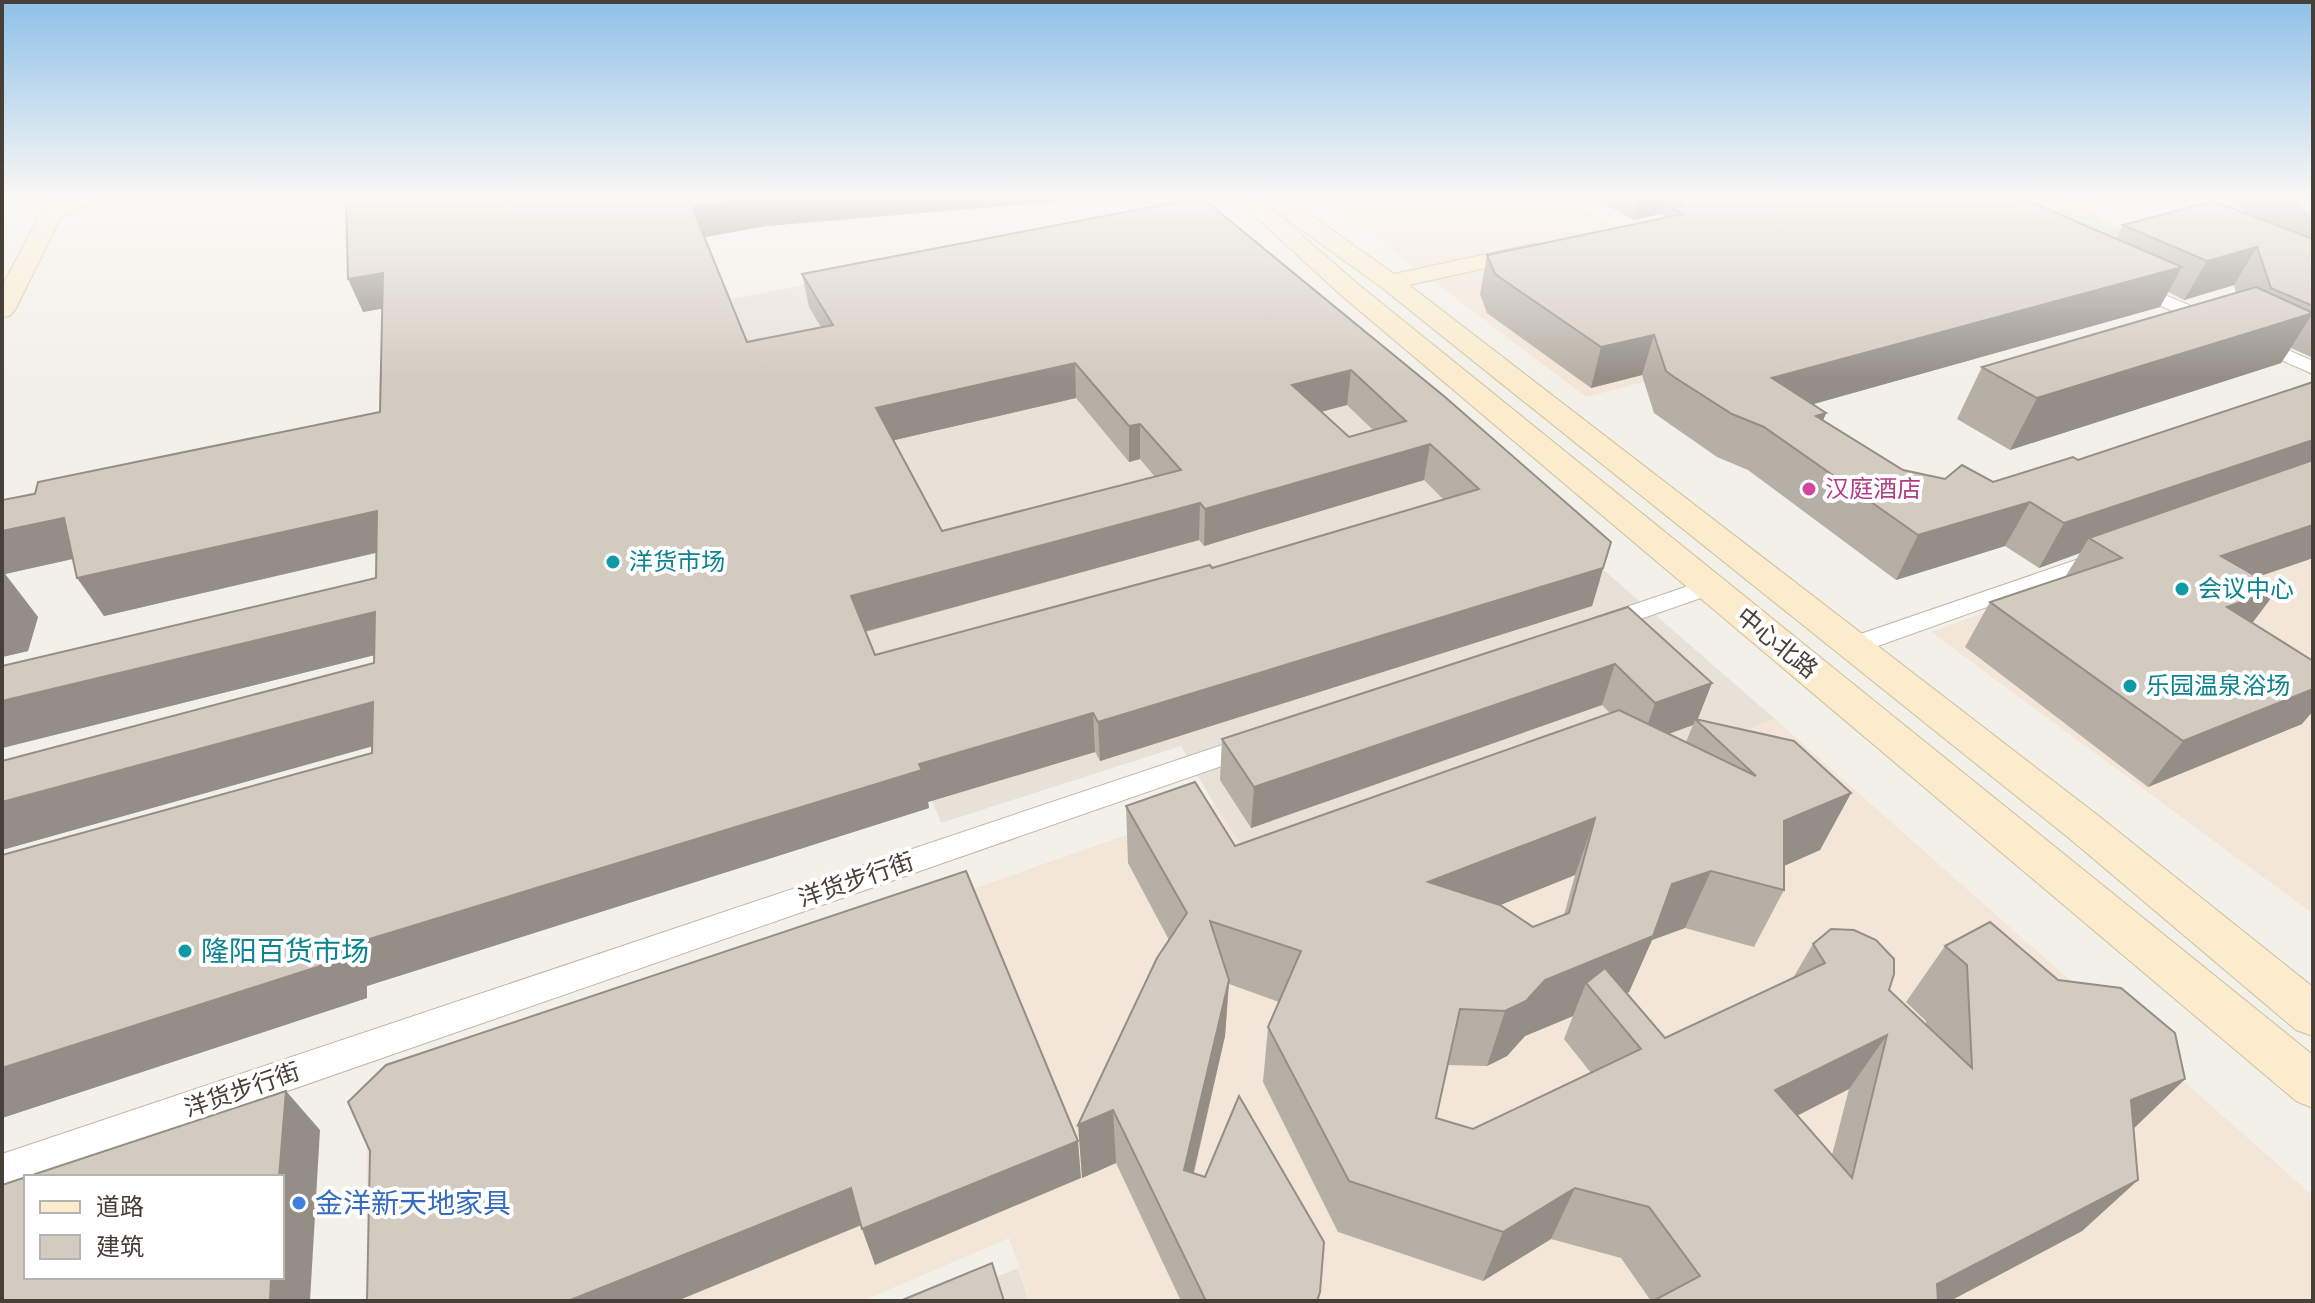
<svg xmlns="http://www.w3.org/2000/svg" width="2315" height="1303" viewBox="0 0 2315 1303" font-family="'Archivo Narrow','Noto Sans SC',sans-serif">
  <rect width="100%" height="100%" fill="#f3f0e9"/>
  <g fill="#e7e1d8">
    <polygon points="1191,211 1775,719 1638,770 1259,871 1214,804 1181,746 941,823 731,299"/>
    <polygon points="1018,1268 1029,1301 937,1301"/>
  </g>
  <g fill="#f3e5d7">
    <polygon points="1322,197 1565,197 1805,340 1586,397"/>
    <polygon points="2313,491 2313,914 1931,632"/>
    <polygon points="1775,719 2313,1196 2313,1301 1030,1301 1009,1238 862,1301 368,1301 366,1103 1214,804 1259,871 1638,770"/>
  </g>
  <path fill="#d2e4b6" d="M2086 199C2096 224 2120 228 2144 235L2108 260 2026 220Z"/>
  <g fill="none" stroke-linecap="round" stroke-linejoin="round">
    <g stroke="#beb7ad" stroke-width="2">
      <g id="street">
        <polygon points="2134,282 2222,319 2224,323 2215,329 2208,327 2128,291 2125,287 2128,283"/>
        <polygon points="2254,335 2313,361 2313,374 2247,345 2244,341 2247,337"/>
        <polygon points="2105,550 2113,552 2117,557 2113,562 1861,652 1852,655 1843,652 1839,646 1843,640"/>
        <polygon points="1709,579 1718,582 1721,587 1718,592 1603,632 1594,630 1590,624 1594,618"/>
        <polygon points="1252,735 1262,738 1266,745 1262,752 40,1177 26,1177 26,1182 2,1190 2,1154"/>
      </g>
    </g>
    <g stroke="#cfbf9d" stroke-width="2">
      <g id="secondary">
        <polygon points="70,197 98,197 95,202 61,217 15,310 11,315 2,318 2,286 41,213 44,208"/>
        <polygon points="1234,197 1258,197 1359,285 2313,1055 2313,1108 2296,1101 1341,295"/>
        <polygon points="1296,208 1304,210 1394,274 1533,244 1541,246 1545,251 1541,256 1409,285 2100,817 2313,987 2313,1036 2296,1030 2070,839 1381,287 1288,220 1285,215"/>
      </g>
    </g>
    <use href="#street" fill="#fff" fill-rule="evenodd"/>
    <use href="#secondary" fill="#faeccd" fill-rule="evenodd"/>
  </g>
  <g fill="#b6afa5" fill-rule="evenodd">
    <path d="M346 197H1092L1076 200 766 226 705 237 747 342 821 327 809 307 802 274 1188 200 1600 580 1592 606 1100 761 1095 752 928 802 929 808 367 986V998L2 1118 372 753V746L2 850 374 663V655L2 748V666L376 578V553L104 616 73 559 5 574 38 617 28 651 2 657V500L380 412 382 308 363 312ZM1076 398 1129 462 1140 459 1155 477 942 531 894 440ZM1347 405 1373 430 1349 437 1321 412ZM1424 480 1444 500 1212 568 875 655 865 632 1199 540 1204 546Z"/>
    <polygon points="1591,197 2019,197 2116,239 2123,225 2245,213 2230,197 2313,197 2313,358 2291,348 2281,363 2010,450 1957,419 1982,367 2236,293 2234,285 2184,300 2168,292 2160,307 1813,404 1826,413 1823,420 1903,470 1945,479 1993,482 2078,460 2313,382 2313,558 2257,577 2252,623 2302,724 2148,787 1965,647 1990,602 2065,577 2080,553 2039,568 2005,546 1896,580 1748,470 1717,457 1661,418 1654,413 1642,375 1591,388 1487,313 1480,294 1487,255 1663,218 1664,213 1633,220"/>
    <path d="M1628 607 1698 719 1851 793 1820 850 1784 866V890L1754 947 1685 928 1652 940 1629 992 1627 993 1665 1038 1793 978 1813 944 1889 990 1926 1025V1021L1906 1002 1945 946 2058 980 2185 1079 2133 1129 2138 1180 2082 1231 1950 1301H1651L1621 1258 1551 1239 1483 1281 1338 1232 1263 1082 1268 1027 1279 1002 1229 984 1225 1036 1194 1173 1318 1301H1181L1116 1163 1082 1178 1169 940 1128 863 1126 806 1235 846 1610 713 1602 705 1251 828 1220 780 1222 739ZM1693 725 1686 742 1668 734ZM1575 875 1564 915 1533 927 1500 905ZM1573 1016 1564 1039 1591 1073 1473 1129 1436 1118 1448 1065 1487 1066 1507 1056 1525 1036ZM1849 1089 1832 1155 1797 1116Z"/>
  </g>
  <g fill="#948e86">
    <polygon points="751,197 1092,197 1076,200 766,226 700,238 692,207"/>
    <polygon points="1639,197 1742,197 1684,206 1668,197 1664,213 1633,220"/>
    <polygon points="2257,247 2234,285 2184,300 2207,261"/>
    <polygon points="2182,267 2160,307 1757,420 1772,378"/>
    <polygon points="383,273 397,306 363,312 348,279"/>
    <polygon points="2313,313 2281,363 2010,450 2037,398"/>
    <polygon points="1654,335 1642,375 1591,388 1601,347"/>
    <polygon points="1075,363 1076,398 882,443 876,408"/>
    <polygon points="1351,370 1347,405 1289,420 1292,385"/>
    <polygon points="1826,413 1809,455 1816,416"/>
    <polygon points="1140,424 1140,459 1129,462 1129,426"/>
    <polygon points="2313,440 2313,472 2089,538 2080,553 2039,568 2064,523"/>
    <polygon points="1430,444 1424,480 1204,546 1205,509"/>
    <polygon points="2030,502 2005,546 1896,580 1918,535"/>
    <polygon points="1200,503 1199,540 859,633 851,596"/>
    <polygon points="377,511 396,548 104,616 77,578"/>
    <polygon points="64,518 90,555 5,574 38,617 28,651 2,657 2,531"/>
    <polygon points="2313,525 2313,558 2190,600 2221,556"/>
    <polygon points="1611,542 1592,606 1100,761 1098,722"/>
    <polygon points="2278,589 2244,634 2227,607"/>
    <polygon points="375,612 395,650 2,748 2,701"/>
    <polygon points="1615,664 1602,705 1251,828 1254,787"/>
    <polygon points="1712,683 1697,721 1695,719 1693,725 1641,744 1655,703"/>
    <polygon points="2313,689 2313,711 2302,724 2148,787 2183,741"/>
    <polygon points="373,702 395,740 2,850 2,802"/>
    <polygon points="1093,713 1095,752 928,802 929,808 367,986 367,998 2,1118 2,1068 340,948 919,764"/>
    <polygon points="1851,793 1820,850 1756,878 1784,821"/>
    <polygon points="1595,818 1575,875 1416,939 1428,882"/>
    <polygon points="1711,871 1685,928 1652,940 1629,992 1602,1003 1586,983 1573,1016 1525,1036 1507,1056 1487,1066 1505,1011 1672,884"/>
    <polygon points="1229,980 1225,1036 1182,1222 1184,1170"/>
    <polygon points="1887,1035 1849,1089 1741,1144 1775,1090"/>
    <polygon points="2185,1079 2129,1133 2131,1100"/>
    <polygon points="286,1091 320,1130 310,1301 270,1301 271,1277 282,1277 282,1177 279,1177"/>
    <polygon points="1113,1110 1116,1163 1082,1178 1078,1125"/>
    <polygon points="1078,1141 1081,1178 875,1265 862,1229"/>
    <polygon points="2138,1180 2082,1231 1950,1301 1921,1301 1937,1284"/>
    <polygon points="851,1188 864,1224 677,1301 568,1301"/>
    <polygon points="1575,1188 1551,1239 1483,1281 1503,1232"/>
  </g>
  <g fill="#d4cbc0" stroke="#948e86" stroke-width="2" fill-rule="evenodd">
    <path d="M346 197H751L692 207 747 342 833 325 802 274 1188 200 1207 202 1445 397 1611 542 1603 568 1098 722 1093 713 919 764 922 770 340 948 339 960 2 1068V855L372 753 373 702 2 802V761L374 663 375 612 2 701V666L376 578 377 511 77 578 64 518 2 531V500L35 494 38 482 380 412 383 273 348 279ZM1075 363 1129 426 1140 424 1181 470 942 531 876 408ZM1351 370 1406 421 1349 437 1292 385ZM1430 444 1479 489 1212 568 1210 565 875 655 851 596 1200 503 1205 509Z"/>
    <polygon points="1668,197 2019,197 2182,267 1772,378 1826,413 1816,416 1903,470 1945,479 1962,465 1993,482 2073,457 2078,460 2313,382 2313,440 2064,523 2030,502 1918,535 1764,427 1732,414 1674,377 1666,371 1654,335 1601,347 1495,274 1487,255 1683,214 1673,208 1684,206"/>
    <polygon points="2289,197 2313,197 2313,221"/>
    <polygon points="2213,201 2313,239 2313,306 2271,288 2257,247 2207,261 2123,225"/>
    <polygon points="2256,287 2313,313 2037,398 1982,367"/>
    <polygon points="2313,460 2313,525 2221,556 2278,589 2227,607 2313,661 2313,689 2183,741 1990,602 2122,558 2089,538"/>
    <polygon points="1628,607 1712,683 1655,703 1615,664 1254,787 1222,739"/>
    <path d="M1619 710 1756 776 1695 719 1794 741 1851 793 1784 821V890L1711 871 1672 884 1653 936 1545 980 1526 1001 1505 1011 1460 1009 1436 1118 1473 1129 1641 1049 1586 983 1605 968 1665 1038 1825 963 1813 944 1831 929 1854 930 1876 940 1894 959V974L1889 990 1972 1068 1967 965 1945 946 1990 922 2058 980 2121 988 2175 1033 2185 1079 2131 1100 2138 1180 1937 1284 1938 1301H1653L1700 1276 1649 1207 1575 1188 1503 1232 1349 1181 1268 1027 1301 951 1210 921 1229 980 1184 1170 1205 1177 1239 1096 1324 1242 1320 1292 1317 1301H1206L1113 1110 1078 1125 1157 958 1187 913 1126 806 1195 782 1235 846ZM1595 818 1569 913 1533 927 1500 905 1428 882ZM1887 1035 1852 1178 1775 1090Z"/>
    <polygon points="966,871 1078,1141 862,1229 851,1188 568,1301 367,1301 370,1151 348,1102 386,1065"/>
    <polygon points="286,1091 279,1177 26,1177 26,1277 271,1277 270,1301 2,1301 2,1185"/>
    <polygon points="992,1263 1004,1301 900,1301"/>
  </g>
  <linearGradient id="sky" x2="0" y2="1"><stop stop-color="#8fc1e9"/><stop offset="0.52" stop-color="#faf8f5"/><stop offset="1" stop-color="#faf8f5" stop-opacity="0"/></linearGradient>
  <rect width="2315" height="379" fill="url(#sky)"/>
  <circle fill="#d1479c" stroke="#fff" stroke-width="3" cx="1809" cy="489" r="8"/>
  <g fill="#0f9aa8" stroke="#fff" stroke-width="3">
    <circle cx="613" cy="562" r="8"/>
    <circle cx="2182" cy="589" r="8"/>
    <circle cx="2130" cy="686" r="8"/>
    <circle cx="185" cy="951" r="8"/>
  </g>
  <circle fill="#3f7fe0" stroke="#fff" stroke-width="3" cx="299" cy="1203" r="8"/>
  <g text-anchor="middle" stroke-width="8" stroke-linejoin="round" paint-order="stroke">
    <g font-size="24" fill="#b23c85" stroke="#fff" text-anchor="start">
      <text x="1825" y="497">汉庭酒店</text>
    </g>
    <g font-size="24" fill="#0d838f" stroke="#fff" text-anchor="start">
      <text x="629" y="570">洋货市场</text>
      <text x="2198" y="597">会议中心</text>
      <text x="2146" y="694">乐园温泉浴场</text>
    </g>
    <g font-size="24" fill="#464038" stroke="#fff">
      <text transform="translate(1777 643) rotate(39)" y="8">中心北路</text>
      <text transform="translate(856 880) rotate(-19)" y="8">洋货步行街</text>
      <text transform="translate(242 1090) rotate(-19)" y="8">洋货步行街</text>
    </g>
    <g font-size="28" fill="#0d838f" stroke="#fff" text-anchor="start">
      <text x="201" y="961">隆阳百货市场</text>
    </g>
    <g font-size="28" fill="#366cbe" stroke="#fff" text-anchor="start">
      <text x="315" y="1213">金洋新天地家具</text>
    </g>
  </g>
  <rect width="2315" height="1303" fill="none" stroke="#464038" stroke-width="8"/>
  <rect x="24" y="1175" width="260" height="104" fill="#ffffff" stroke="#b5b3af" stroke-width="2"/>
  <rect x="40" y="1201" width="40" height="12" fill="#faeccd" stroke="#b5b3af" stroke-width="2"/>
  <text x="96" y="1215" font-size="24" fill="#464038">道路</text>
  <rect x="40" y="1235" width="40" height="24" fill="#d4cbc0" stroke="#b5b3af" stroke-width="2"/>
  <text x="96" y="1255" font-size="24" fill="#464038">建筑</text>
</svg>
